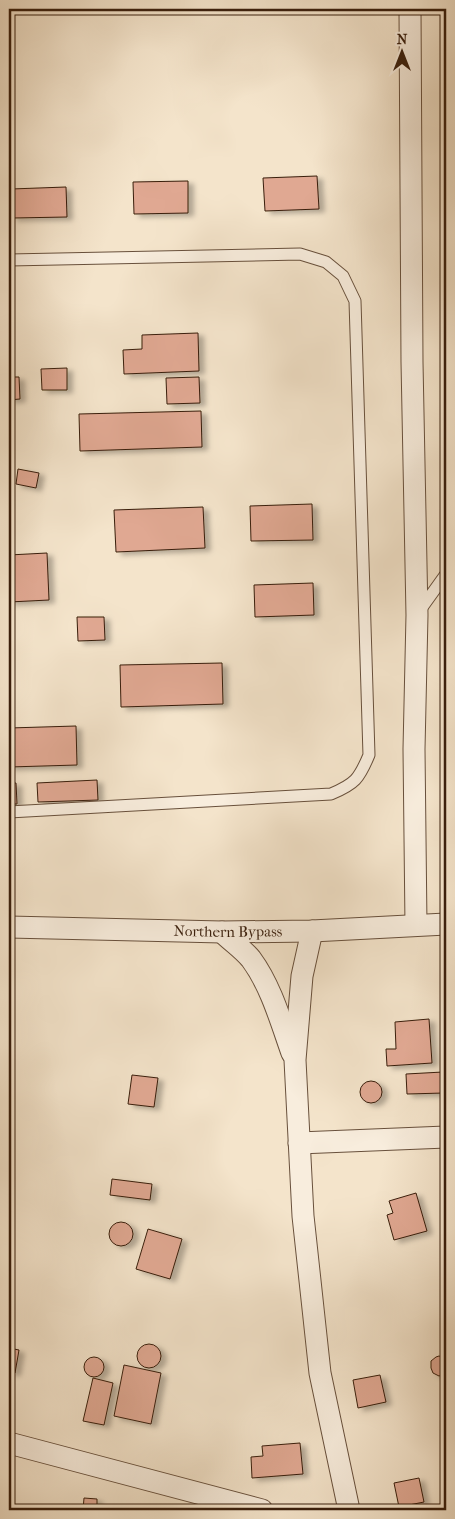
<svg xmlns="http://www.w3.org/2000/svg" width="455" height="1519" viewBox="0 0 455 1519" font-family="'IM FELL French Canon',serif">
  <defs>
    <filter id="shadow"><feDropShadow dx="5.5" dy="3" stdDeviation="2.5" flood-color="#0004"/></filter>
  </defs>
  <rect width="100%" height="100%" fill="#f4e4cb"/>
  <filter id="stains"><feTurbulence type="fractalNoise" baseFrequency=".004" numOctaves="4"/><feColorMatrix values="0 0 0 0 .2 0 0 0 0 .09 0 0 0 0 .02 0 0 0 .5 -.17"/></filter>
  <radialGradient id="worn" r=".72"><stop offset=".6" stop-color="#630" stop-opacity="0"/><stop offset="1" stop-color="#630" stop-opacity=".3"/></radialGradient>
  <g fill="#e0a892" stroke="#391e0c" filter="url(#shadow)">
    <polygon points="317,176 319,209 265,211 263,178"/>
    <polygon points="188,181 188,213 134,214 133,182"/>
    <polygon points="66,187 67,217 12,218 11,189"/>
    <polygon points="198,333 199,371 124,374 123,350 142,349 142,335"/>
    <polygon points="67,368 67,390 42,390 41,369"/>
    <polygon points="9,377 19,377 20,399 9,400"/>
    <polygon points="199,377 200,403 167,404 166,378"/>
    <polygon points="201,411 202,447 80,451 79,414"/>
    <polygon points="18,469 39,473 36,488 16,484"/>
    <polygon points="312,504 313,540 251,541 250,506"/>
    <polygon points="203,507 205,548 116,552 114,510"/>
    <polygon points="47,553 49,600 9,602 9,555"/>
    <polygon points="313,583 314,615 255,617 254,585"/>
    <polygon points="77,617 104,617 105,640 78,641"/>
    <polygon points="222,663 223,704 121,707 120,665"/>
    <polygon points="76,726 77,765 9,767 9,728"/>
    <polygon points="97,780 98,800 38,802 37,783"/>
    <polygon points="9,783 16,783 17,804 9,804"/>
    <polygon points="429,1019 432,1063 387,1066 386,1049 396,1049 395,1022"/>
    <polygon points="443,1072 444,1093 407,1094 406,1074"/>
    <polygon points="132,1075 158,1078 154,1107 128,1104"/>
    <circle cx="371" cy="1092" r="11"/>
    <polygon points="112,1179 152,1184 150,1200 110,1195"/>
    <polygon points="416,1193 427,1231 394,1240 387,1215 393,1213 389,1201"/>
    <circle cx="121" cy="1234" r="12"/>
    <polygon points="148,1229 182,1239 170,1279 136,1269"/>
    <circle cx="149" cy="1356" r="12"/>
    <polygon points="9,1348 19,1350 15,1373 9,1372"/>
    <polygon points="439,1356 446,1358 446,1374 439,1376 433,1373 431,1368 431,1361 436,1357"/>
    <circle cx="94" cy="1367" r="10"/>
    <polygon points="124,1365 161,1373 151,1424 114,1416"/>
    <polygon points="380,1375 386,1402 358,1408 353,1380"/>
    <polygon points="93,1378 113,1383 104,1425 83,1421"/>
    <polygon points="300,1443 303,1474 252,1478 251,1457 263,1456 262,1446"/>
    <polygon points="419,1478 424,1502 399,1507 394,1483"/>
    <polygon points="84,1498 97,1499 97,1505 127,1507 127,1510 83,1510"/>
  </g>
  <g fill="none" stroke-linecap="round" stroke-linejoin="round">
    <g stroke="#68503c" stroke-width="13">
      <g id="lane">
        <path d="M9 260 300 254 326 262 343 276 355 301 369 755C359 779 355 784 331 794L9 812"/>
        <polyline points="418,613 446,574"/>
      </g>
    </g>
    <g stroke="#68503c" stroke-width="23">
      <g id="street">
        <polyline points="410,9 412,362 417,615 414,749 416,925"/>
        <path id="s1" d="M9 927 222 932 312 931 446 924"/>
        <polyline points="312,931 302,976 295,1060 303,1216 320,1373 349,1510"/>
        <path d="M222 932C231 941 243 949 251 959 271 986 281 1022 292 1053"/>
        <polyline points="299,1143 446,1137"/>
        <polyline points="9,1443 262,1510"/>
      </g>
    </g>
    <use href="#lane" stroke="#f8eddd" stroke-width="11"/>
    <use href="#street" stroke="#f8eddd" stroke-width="21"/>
  </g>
  <g text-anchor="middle" stroke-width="4" stroke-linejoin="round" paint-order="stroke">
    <g font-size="15" fill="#391e0c" stroke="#f8eddd">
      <text dy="5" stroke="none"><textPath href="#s1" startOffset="219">Northern Bypass</textPath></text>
    </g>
  </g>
  <rect width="455" height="1519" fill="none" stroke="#f4e4cb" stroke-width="30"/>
  <rect x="10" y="10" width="435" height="1499" fill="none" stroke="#391e0c" stroke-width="2.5"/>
  <rect x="15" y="15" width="425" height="1489" fill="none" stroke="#391e0c"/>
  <g transform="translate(402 52)" stroke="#f8eddd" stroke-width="4" paint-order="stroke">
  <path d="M0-4L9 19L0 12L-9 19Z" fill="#391e0c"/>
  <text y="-8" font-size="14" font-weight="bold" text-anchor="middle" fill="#391e0c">N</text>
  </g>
  <rect width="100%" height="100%" filter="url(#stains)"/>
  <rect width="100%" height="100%" fill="url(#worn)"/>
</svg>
